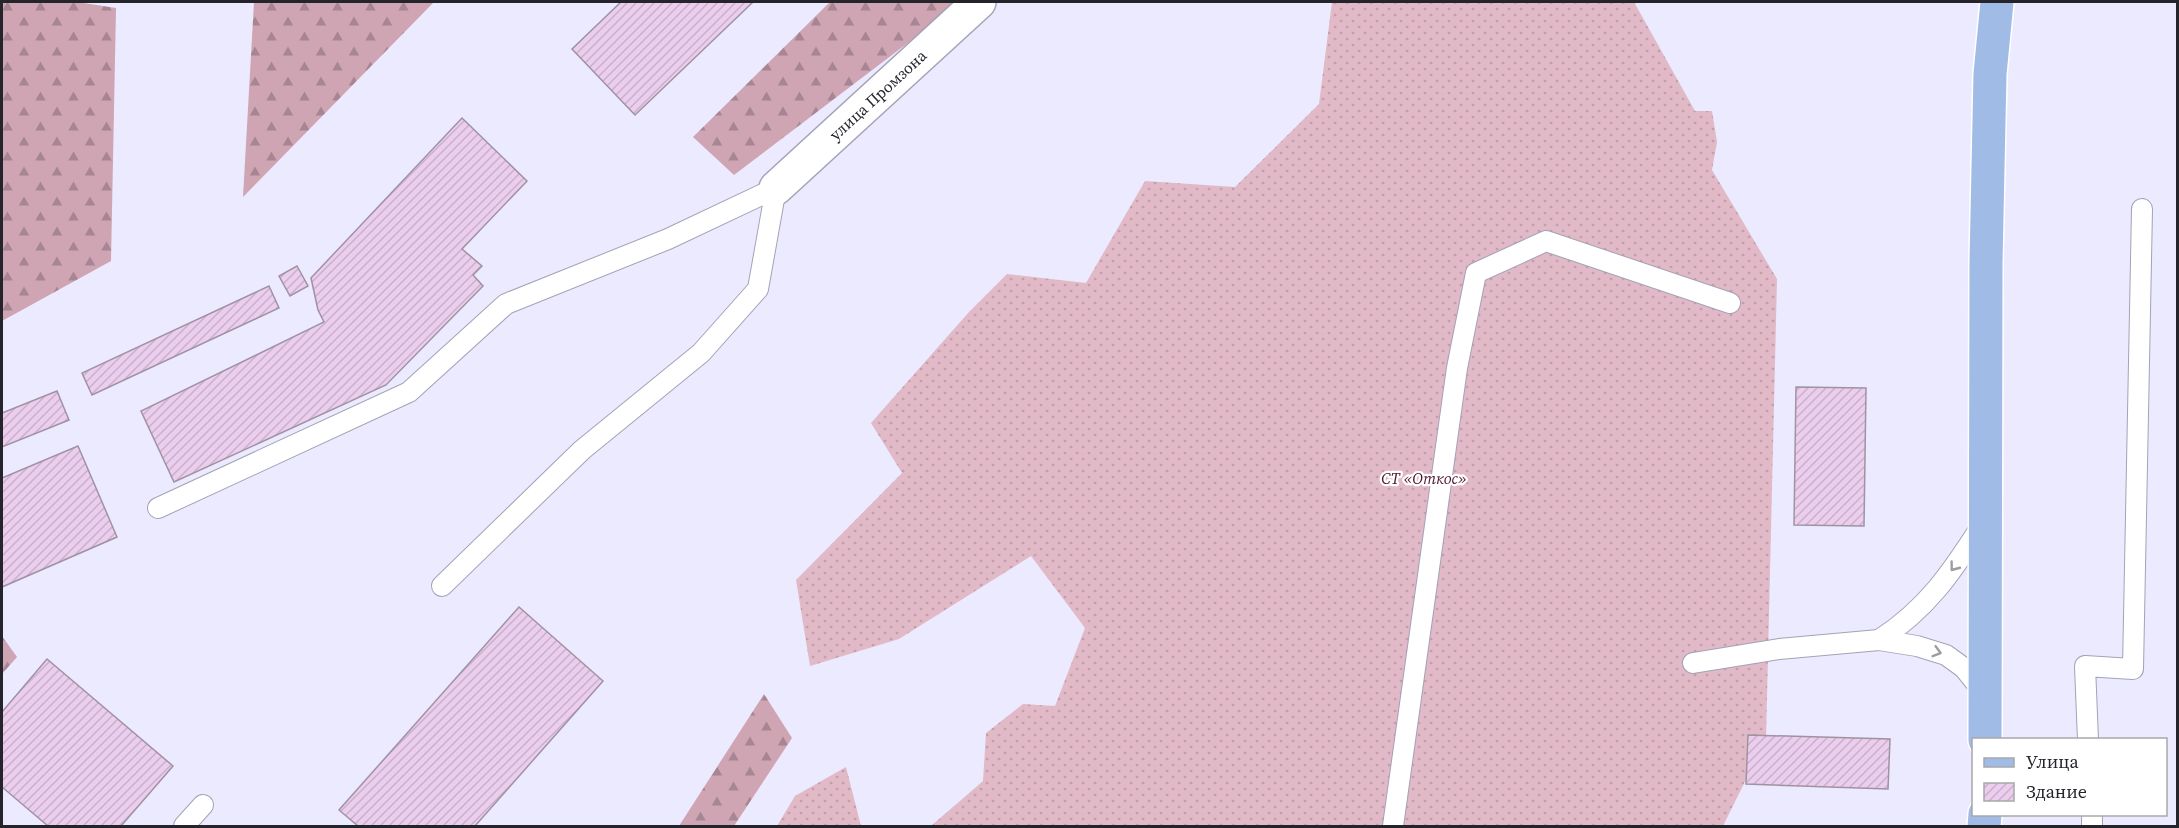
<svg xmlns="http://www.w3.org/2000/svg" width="2179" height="828" viewBox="0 0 2179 828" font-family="'Source Serif 4',serif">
  <defs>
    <pattern id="forest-firs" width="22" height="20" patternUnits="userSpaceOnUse" patternTransform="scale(1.5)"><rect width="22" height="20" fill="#cfa4b3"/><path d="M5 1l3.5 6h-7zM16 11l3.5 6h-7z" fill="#a88592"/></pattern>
    <pattern id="garden-dots" width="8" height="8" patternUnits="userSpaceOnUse" patternTransform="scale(1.5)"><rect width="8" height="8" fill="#e1b9c7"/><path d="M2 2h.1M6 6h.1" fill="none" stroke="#c19fab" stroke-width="1.8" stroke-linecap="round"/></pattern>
    <pattern id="building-hatch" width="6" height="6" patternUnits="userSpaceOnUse" patternTransform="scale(1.5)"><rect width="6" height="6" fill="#ebceee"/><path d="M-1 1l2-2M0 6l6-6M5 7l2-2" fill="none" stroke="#c9b1cc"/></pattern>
  </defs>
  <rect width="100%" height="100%" fill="#eceafe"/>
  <g fill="url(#forest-firs)">
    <polygon points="2,2 77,2 116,8 111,261 2,321"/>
    <polygon points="254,2 434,2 243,197"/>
    <polygon points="830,2 953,2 917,36 734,175 693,137"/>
    <polygon points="2,636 17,657 2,674"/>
    <polygon points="764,694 792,738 734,826 679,826"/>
  </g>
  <g fill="url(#garden-dots)">
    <polygon points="1332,2 1634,2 1695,111 1712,111 1717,142 1712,170 1777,279 1766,739 1723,826 931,826 983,781 986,733 1023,704 1055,706 1085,628 1031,556 899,639 810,666 796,580 902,473 871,423 969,312 1007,274 1086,283 1145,181 1235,187 1319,104"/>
    <polygon points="846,767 861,826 777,826 795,796"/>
  </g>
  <g fill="url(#building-hatch)" stroke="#a092a1" stroke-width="1.5">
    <polygon points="621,2 753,2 635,115 572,49"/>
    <polygon points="462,118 527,181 462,249 482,266 473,275 483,286 386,385 174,482 141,411 324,322 318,310 311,278"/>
    <polygon points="297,266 308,286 290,296 279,276"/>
    <polygon points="269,286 279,308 92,395 82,373"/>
    <polygon points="1796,387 1866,388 1864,526 1794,525"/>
    <polygon points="57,391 69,420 2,447 2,413"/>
    <polygon points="78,446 117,537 2,587 2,478"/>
    <polygon points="519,607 603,681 475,826 358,826 339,810"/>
    <polygon points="47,659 173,766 121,826 48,826 2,787 2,712"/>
    <polygon points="1748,735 1890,739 1888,789 1746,784"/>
  </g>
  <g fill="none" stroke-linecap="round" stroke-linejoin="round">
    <g stroke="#a4a2b5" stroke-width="22">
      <g id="service">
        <polyline points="158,508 409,392 506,304 668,239 776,188"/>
        <polyline points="442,586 582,450 701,353 758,289 776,188"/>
        <path d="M1879 640C1927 609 1952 572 1982 525"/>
        <polyline points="1693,663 1779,649 1879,640 1917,646 1946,655 1964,668 1985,694"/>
        <polyline points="2088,740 2085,666 2133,669 2142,209"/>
        <polyline points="2092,814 2092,826"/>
        <polyline points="184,826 203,805"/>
        <polyline points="1393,826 1457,368 1476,273 1546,241 1730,303"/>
      </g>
    </g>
    <g stroke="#a4a2b5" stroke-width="36">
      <g id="minor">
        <path id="s1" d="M776 188 979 2"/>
      </g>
    </g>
    <g stroke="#fff" stroke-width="36">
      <g id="primary">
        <polyline points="1985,740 1986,262 1990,74 1997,2"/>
        <polyline points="1984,826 1985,814"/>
      </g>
    </g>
    <use href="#service" stroke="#fff" stroke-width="20"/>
    <use href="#minor" stroke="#fff" stroke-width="33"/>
    <use href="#primary" stroke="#a0bbe5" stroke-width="33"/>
  </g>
  <defs><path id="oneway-chevron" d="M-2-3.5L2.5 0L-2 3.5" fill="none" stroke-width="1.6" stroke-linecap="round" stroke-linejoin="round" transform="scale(1.5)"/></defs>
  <g stroke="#9d9ca0">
    <use href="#oneway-chevron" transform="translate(1954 567) rotate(127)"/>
    <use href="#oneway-chevron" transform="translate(1937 652) rotate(16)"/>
  </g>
  <g text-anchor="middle" stroke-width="4.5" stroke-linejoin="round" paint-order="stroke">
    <g font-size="16" fill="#25242b" stroke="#fff">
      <text dy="6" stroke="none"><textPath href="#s1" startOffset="138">улица Промзона</textPath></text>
    </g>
    <g font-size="16" font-style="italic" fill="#4d1830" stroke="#fff">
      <text x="1424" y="484">СТ «Откос»</text>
    </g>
  </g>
  <rect width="2179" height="828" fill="none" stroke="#25242b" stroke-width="6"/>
  <rect x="1972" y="738" width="195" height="78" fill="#ffffff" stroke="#a8a7aa" stroke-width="1.5"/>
  <rect x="1984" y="758" width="30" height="9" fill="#a0bbe5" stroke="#a8a7aa" stroke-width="1.5"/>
  <text x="2026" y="768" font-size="18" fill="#25242b">Улица</text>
  <rect x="1984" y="783" width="30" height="18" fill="url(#building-hatch)" stroke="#a8a7aa" stroke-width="1.5"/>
  <text x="2026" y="798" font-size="18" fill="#25242b">Здание</text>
</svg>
